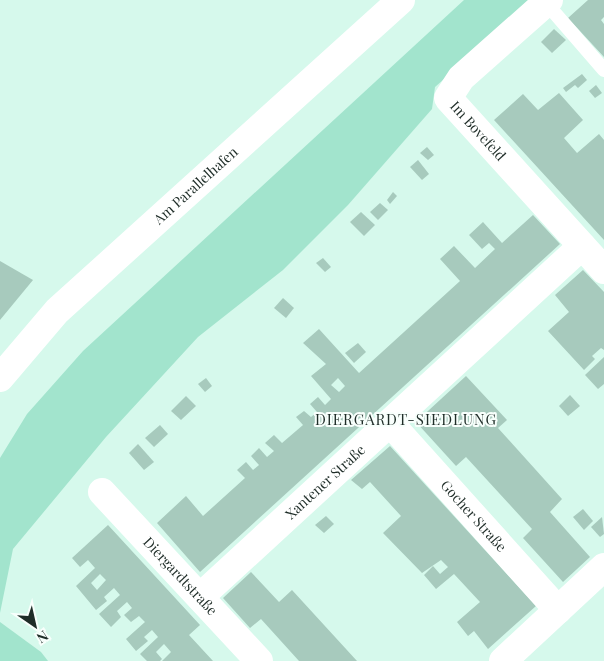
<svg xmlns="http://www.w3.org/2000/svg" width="604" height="661" viewBox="0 0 604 661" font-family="'Playfair Display',serif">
  <rect width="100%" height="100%" fill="#d6f9ec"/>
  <g fill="#a2e4cd">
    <polygon points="464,0 534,0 435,87 432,109 348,205 283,270 198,337 106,437 13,549 0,613 0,458 27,414 83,351"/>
    <polygon points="0,622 41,652 48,661 0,661"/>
  </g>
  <g fill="#a7cabd" fill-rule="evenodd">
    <polygon points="588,0 604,0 604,17 601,20 604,24 604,57 568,18"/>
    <polygon points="554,29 566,40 552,53 541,42"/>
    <polygon points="582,74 587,80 578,88 575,85 566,92 563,88"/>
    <polygon points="596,85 602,93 595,98 589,91"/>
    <polygon points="559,93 583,120 564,138 577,153 599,134 604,140 604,240 494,120 523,94 538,110"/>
    <polygon points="427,147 434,155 428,160 420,153"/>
    <polygon points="418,160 429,174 422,180 410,167"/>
    <polygon points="393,192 397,196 390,204 387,200"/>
    <polygon points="380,203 388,210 378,220 370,212"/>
    <polygon points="361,212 375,225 364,236 350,222"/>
    <path d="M533 215 560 244 200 572 157 523 186 496 203 516 245 478 237 470 246 462 253 470 259 465 251 456 259 448 267 457 274 451 265 443 274 435 282 443 303 425 296 417 304 411 311 417 317 412 310 404 318 397 325 405 331 399 311 376 326 364 303 343 319 329 359 373 460 281 440 259 454 246 475 268 495 249 489 243 482 249 469 235 483 222 502 243ZM338 378 345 386 339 392 331 385Z"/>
    <polygon points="323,258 331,267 325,272 316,263"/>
    <polygon points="0,261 33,280 0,320"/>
    <polygon points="583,270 604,292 604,350 601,348 592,356 595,359 584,370 548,331 569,312 555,295"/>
    <polygon points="283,298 294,308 286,318 274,308"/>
    <polygon points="358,343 366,352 354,363 345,353"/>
    <polygon points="604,357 604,384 598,389 585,375"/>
    <polygon points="466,376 507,420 498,428 562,499 550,512 590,557 563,582 523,538 532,529 466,457 456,466 416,422"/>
    <polygon points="206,378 212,386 205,392 198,384"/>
    <polygon points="570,395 580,406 568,416 559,406"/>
    <polygon points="186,396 196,406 181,420 171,411"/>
    <polygon points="160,425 168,434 154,447 145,438"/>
    <polygon points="138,444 154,462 144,470 129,453"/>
    <polygon points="390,446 536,606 488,649 474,631 468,636 457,622 480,602 454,574 436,589 424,575 433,566 440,574 448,567 441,560 422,573 383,533 401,516 370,482 362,489 351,480"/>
    <polygon points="583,509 593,521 584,530 573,517"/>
    <polygon points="326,516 334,524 324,533 315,525"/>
    <polygon points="602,517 604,534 600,537 591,527"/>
    <path d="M108 525 200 625 189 635 213 661H162L171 652 164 644 156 652 162 659 160 661H147L140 654 158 637 152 630 144 637 148 641 136 651 126 639 145 622 139 616 131 622 124 615 132 608 127 602 117 611 121 617 111 627 99 614 120 595 114 588 104 597 107 601 96 610 76 586 95 568 88 560 80 567 72 558ZM100 574 106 580 97 590 91 583Z"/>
    <polygon points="251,572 279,602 292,590 357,661 299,661 261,619 250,628 223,598"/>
  </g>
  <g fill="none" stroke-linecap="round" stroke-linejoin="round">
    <polyline stroke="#fff" stroke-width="14" points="546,3 604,70"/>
    <g stroke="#fff" stroke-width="28">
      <path id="s1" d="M549 0 461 78 448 98 604 270"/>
      <path id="s2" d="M0 378 57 311 401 0"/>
      <path id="s3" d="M390 423 558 610"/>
      <path id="s4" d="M102 492 259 661"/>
      <path id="s5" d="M200 597 582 246"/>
      <polyline points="503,661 604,567"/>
    </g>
  </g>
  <g text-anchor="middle" stroke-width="4" stroke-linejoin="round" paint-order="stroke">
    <g font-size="14" fill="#1f2d28" stroke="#f8fffc">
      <text dy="5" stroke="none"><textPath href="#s1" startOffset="186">Im Bovefeld</textPath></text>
      <text dy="5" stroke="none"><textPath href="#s2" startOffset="275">Am Parallelhafen</textPath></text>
      <text dy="5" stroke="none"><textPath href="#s5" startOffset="170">Xantener Straße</textPath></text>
      <text dy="5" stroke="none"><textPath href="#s3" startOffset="125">Gocher Straße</textPath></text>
      <text dy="5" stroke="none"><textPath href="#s4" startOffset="115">Diergardtstraße</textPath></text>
    </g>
    <g font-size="15" letter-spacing="1" fill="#1f2d28" stroke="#f8fffc">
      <text x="406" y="425">DIERGARDT-SIEDLUNG</text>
    </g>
  </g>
  <g transform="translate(35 626) rotate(146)" stroke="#f8fffc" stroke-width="4" paint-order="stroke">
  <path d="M0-4L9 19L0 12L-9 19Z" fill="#1f2d28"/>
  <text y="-8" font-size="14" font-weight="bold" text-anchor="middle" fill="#1f2d28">N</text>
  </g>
</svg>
